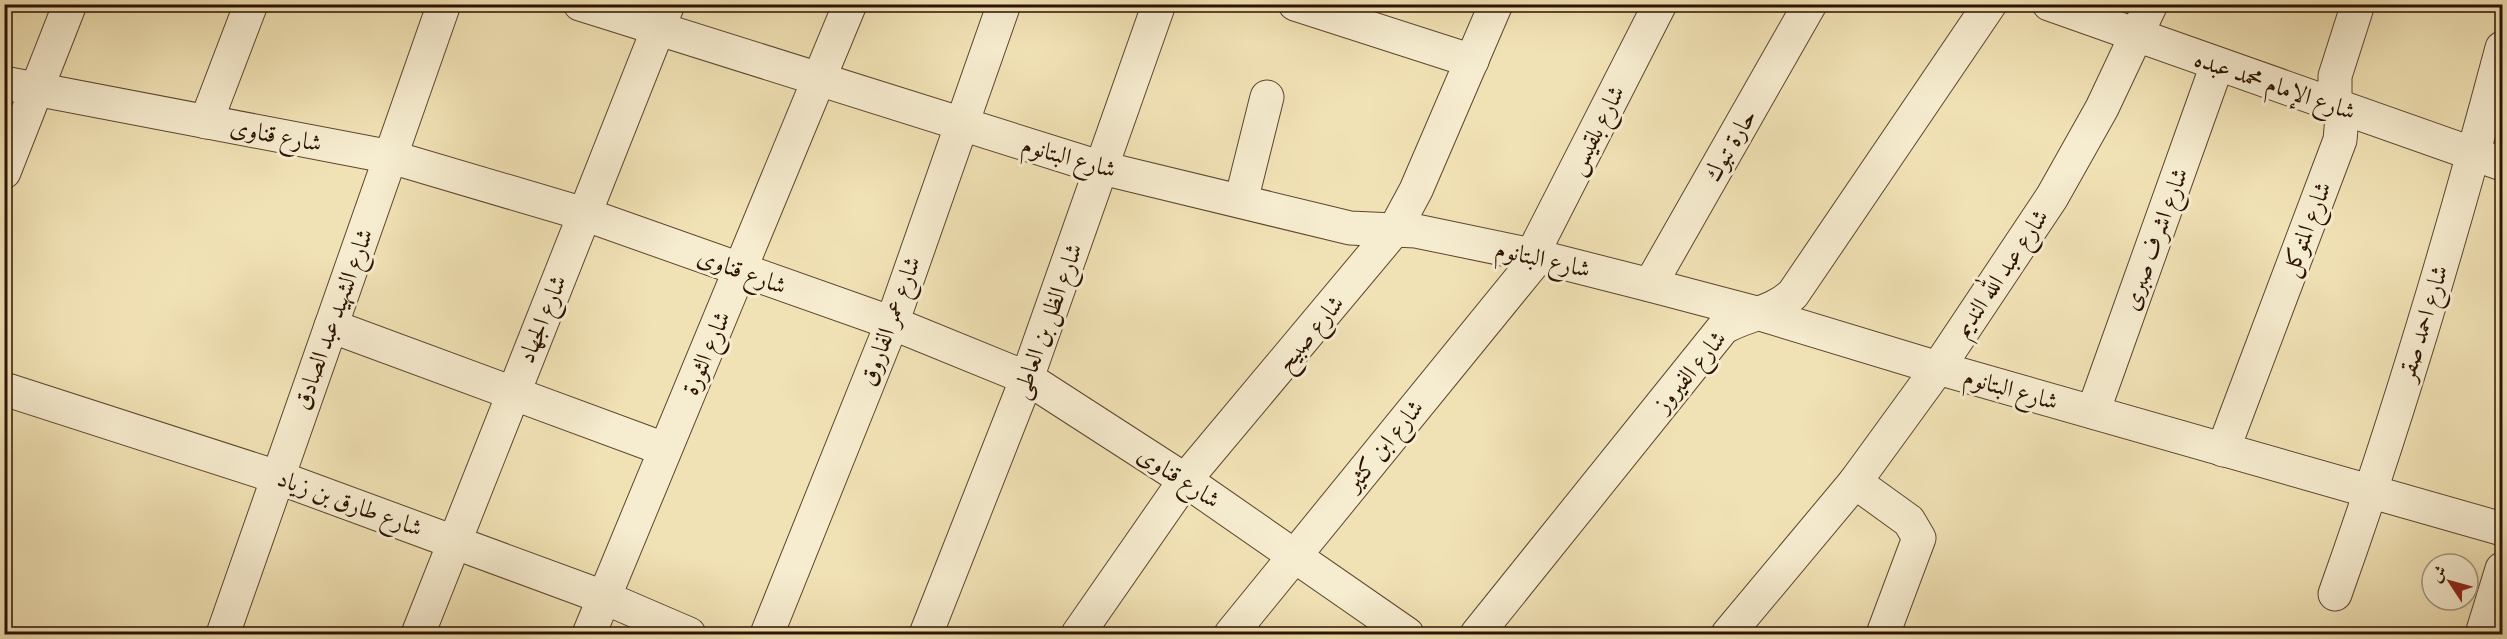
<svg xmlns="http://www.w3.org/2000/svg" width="2507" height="639" viewBox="0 0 2507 639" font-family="Alegreya,Amiri,serif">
  <rect width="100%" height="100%" fill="#f1e2b5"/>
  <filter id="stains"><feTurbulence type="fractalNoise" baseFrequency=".00333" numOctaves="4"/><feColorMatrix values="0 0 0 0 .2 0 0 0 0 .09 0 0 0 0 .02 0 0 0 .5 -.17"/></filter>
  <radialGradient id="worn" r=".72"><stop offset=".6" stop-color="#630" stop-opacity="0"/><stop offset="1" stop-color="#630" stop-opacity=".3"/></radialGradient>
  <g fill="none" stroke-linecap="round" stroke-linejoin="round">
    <g stroke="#5c462f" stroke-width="35">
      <g id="minor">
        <polyline points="580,4 1102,168 1350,228 1416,231 1532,255 1650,285 1760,314 1938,368 2502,529"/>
        <polyline points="1295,4 1472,61"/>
        <polyline points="2049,4 2502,164"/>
        <polyline points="4,83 391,157 584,214 892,323 1027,378 1185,480 1407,634"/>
        <polyline points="206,122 251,4"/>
        <polyline points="4,172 70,4"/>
        <polyline points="1241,201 1267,97"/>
        <polyline points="1532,255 1660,4"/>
        <polyline points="1650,285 1810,4"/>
        <polyline points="331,326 664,449"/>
        <polyline points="4,389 277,477 603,597 689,634"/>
        <polyline points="2093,412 2217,65"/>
        <polyline points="2223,450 2340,140 2342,117 2335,98 2335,76 2358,4"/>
        <polyline points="1855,482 1909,521 1919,538 1883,634"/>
        <path d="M2335 594C2399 415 2453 232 2502 48"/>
        <polyline points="223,634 444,4"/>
        <polyline points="418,634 668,4"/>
        <polyline points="589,634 850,4"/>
        <polyline points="767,634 892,323 1004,4"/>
        <polyline points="926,634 1027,378 1159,4"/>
        <polyline points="1078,634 1185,480 1395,229 1416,190 1496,4"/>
        <polyline points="1231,634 1538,257"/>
        <path d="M1477 634 1723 328C1746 314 1772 314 1793 294L1990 4"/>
        <polyline points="1728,634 1855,482 1938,368 2052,197 2102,108 2151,4"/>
        <polyline points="2482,634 2502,569"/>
      </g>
    </g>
    <use href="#minor" stroke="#f6eccf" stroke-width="33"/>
  </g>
  <g text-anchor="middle" stroke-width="6" stroke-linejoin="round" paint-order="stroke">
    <g font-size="24" fill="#2b1202" stroke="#f6eccf">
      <text transform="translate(2275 85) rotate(19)" y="8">شارع الإمام محمد عبده</text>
      <text transform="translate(1596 130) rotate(-63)" y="8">شارع بلقيس</text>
      <text transform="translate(276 135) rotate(11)" y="8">شارع قناوى</text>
      <text transform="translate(1730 145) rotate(-60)" y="8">حارة تبوك</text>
      <text transform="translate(1069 157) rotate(16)" y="8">شارع البتانوم</text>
      <text transform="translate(2306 229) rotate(-69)" y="8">شارع المتوكل</text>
      <text transform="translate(2155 239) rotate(-70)" y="8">شارع اشرف صبرى</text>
      <text transform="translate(1543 259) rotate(13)" y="8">شارع البتانوم</text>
      <text transform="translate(742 271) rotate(20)" y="8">شارع قناوى</text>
      <text transform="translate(2001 273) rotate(-56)" y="8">شارع عبد الله النديم</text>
      <text transform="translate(333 319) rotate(-70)" y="8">شارع الشهيد عبد الصادق</text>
      <text transform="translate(542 319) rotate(-68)" y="8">شارع الجهاد</text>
      <text transform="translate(890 321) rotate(-70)" y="8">شارع عمر الفاروق</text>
      <text transform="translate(1047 321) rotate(-70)" y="8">شارع الظل بن العاطى</text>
      <text transform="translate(2423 323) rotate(-73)" y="8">شارع احمد صقر</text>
      <text transform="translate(1310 333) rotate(-50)" y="8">شارع صبيح</text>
      <text transform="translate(706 353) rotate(-67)" y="8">شارع الثورة</text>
      <text transform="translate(1690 371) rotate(-50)" y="8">شارع الفيروز</text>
      <text transform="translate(2011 389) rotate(16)" y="8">شارع البتانوم</text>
      <text transform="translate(1384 445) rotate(-51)" y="8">شارع ابن كثير</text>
      <text transform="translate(1179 477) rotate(33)" y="8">شارع قناوى</text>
      <text transform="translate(350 503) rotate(20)" y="8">شارع طارق بن زياد</text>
    </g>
  </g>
  <rect width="2507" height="639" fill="none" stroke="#f1e2b5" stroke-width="24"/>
  <rect x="6" y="6" width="2495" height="627" fill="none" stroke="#2b1202" stroke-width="3"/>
  <rect x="12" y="12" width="2483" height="615" fill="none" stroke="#2b1202" stroke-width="1.5"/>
  <g transform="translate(2450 582) rotate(306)"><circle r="28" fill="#f6eccf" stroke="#a5957d" stroke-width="1.5"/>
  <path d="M0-4.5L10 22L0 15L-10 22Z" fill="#8f2418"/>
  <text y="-9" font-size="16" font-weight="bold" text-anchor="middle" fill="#2b1202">ش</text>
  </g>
  <rect width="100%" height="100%" filter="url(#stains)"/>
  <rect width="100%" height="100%" fill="url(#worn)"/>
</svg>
